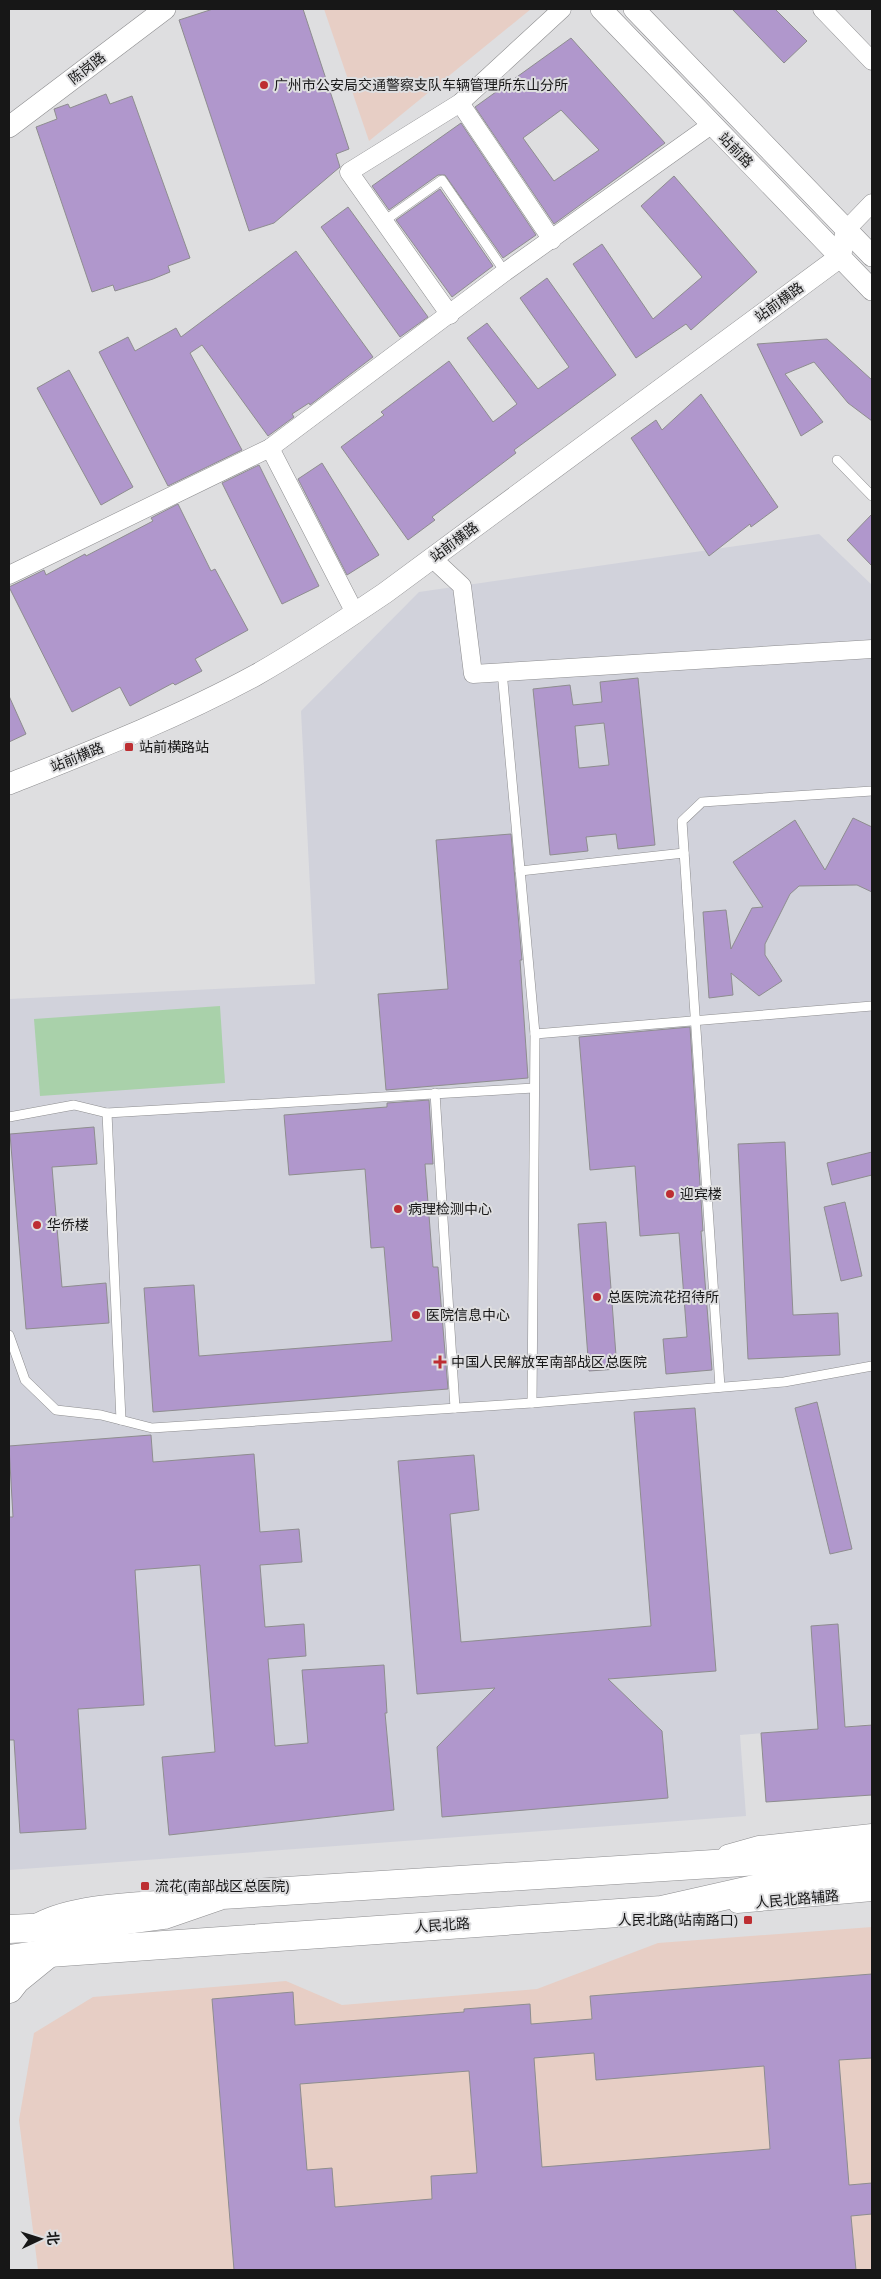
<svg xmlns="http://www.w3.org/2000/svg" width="881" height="2279" viewBox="0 0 881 2279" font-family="'Open Sans','Noto Sans SC',sans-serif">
  <rect width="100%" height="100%" fill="#dedee0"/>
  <g fill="#e7cec5">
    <polygon points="324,9 531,9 369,141"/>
    <polygon points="872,1927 872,2270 38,2270 19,2120 34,2033 93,1997 286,1981 342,2005 537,1989 658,1943"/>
  </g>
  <polygon fill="#d1d2db" points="819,534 872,585 872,1724 740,1735 746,1816 9,1870 9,999 315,984 301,711 419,592"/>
  <polygon fill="#a9d1aa" points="220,1006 225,1083 40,1096 34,1019"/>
  <g fill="#b097cc" stroke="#8e8d8f" fill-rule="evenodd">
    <polygon points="213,9 303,9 349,149 336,154 340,167 274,223 249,231 179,20"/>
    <polygon points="732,9 775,9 807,41 784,63"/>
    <path d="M571 38 665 143 554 224 475 107ZM561 110 599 150 554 181 523 138Z"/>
    <polygon points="106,94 110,104 132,96 190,258 168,266 170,272 153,279 115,291 113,285 92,292 36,127 57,119 54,109 68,104 70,108"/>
    <polygon points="461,123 536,235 503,258 445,175 438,175 389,210 372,186"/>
    <polygon points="674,176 757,272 691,330 686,324 636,358 573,264 602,244 653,319 702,277 641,206"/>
    <polygon points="440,189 493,266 452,297 396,220"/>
    <polygon points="348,207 428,317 400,337 321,227"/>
    <polygon points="296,251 373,357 310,405 309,403 292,414 294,417 268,436 202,345 190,353 242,450 168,486 99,352 128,337 135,351 176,328 181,337"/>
    <polygon points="547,278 616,375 514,450 516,453 432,517 435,520 408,540 341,447 384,415 381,412 449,361 493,422 517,404 467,338 487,323 538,389 569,367 520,298"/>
    <polygon points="827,339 872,380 872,421 848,403 814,362 785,374 823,422 801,436 757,344"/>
    <polygon points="69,370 133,487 101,505 37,388"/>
    <polygon points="701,394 778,507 751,527 750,524 709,556 631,438 656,420 662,430"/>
    <polygon points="322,463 379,555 347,575 298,479"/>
    <polygon points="259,465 319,586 282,604 222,483"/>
    <polygon points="178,504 211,571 215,569 248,630 195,659 202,671 175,685 173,683 130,706 120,687 72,712 9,587 44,570 46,575 85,554 86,556 153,521 151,518"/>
    <polygon points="872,514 872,566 847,540"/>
    <path d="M638 678 655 845 618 849 616 834 586 837 588 851 550 855 533 689 570 685 573 705 602 702 600 682ZM604 723 609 765 579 768 575 726Z"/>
    <polygon points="9,696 26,734 9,742"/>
    <polygon points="853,818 872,827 872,892 857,885 799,886 790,894 765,944 765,955 782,981 759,996 731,973 733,995 709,998 703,912 726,910 731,949 752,908 763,907 733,862 795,820 825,870"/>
    <polygon points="511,834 522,960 520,960 528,1078 386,1090 378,994 448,989 436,840"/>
    <polygon points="690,1027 703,1231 701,1231 712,1370 666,1374 663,1339 687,1337 679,1233 640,1236 635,1166 590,1170 579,1037"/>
    <polygon points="429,1100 433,1164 425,1164 433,1267 438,1267 448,1389 153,1412 144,1288 194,1285 199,1356 392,1341 384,1247 371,1248 365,1169 289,1175 284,1115 387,1107 387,1103"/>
    <polygon points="94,1127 97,1164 52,1167 62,1287 106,1283 109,1323 26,1329 10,1134"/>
    <polygon points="785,1142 793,1315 838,1313 840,1355 748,1359 738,1144"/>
    <polygon points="872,1152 872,1175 832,1185 827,1163"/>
    <polygon points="845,1202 862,1276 841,1281 824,1207"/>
    <polygon points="606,1222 617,1369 589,1371 578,1224"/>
    <polygon points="817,1402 852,1549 830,1554 795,1408"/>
    <polygon points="695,1408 716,1671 608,1679 662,1731 668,1798 442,1817 437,1747 495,1688 417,1694 398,1461 474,1455 479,1510 450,1514 461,1642 651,1626 634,1412"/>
    <polygon points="151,1435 153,1462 254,1454 260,1532 299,1529 302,1562 260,1565 265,1627 304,1624 306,1656 268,1659 275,1746 308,1743 302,1670 384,1665 387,1713 385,1713 394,1810 169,1835 162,1757 215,1752 200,1565 135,1570 144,1705 78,1709 86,1829 20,1833 14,1740 9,1740 9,1517 13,1517 9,1446"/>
    <polygon points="838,1624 845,1727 872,1725 872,1795 766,1802 761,1733 818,1729 811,1626"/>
    <path d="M872 1974V2058L839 2060 849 2185 872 2183V2214L851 2216 856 2270H234L212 1999 293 1992 295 2025 464 2012V2009L530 2004 531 2024 592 2019 590 1996ZM594 2053 596 2080 764 2066 770 2149 542 2167 534 2058ZM469 2071 477 2173 431 2176 432 2199 335 2207 332 2168 307 2170 300 2084Z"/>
  </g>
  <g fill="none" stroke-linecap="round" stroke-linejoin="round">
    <g stroke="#8d8d8f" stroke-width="10">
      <g id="service">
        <polyline points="384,221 442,180 505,272"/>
        <polyline points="837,460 872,496"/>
        <polyline points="502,671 535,1034 532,1403"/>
        <polyline points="520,871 684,853"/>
        <polyline points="535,1034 872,1006"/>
        <polyline points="435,1093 455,1408"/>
        <polyline points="107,1113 121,1420"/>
        <polyline points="9,1117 74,1105 107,1113 534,1088"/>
        <polyline points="9,1335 25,1380 56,1410 101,1415 152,1428 532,1403 784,1382 872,1366"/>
        <polyline points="720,1387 682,821 702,802 872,791"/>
      </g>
    </g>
    <g stroke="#8d8d8f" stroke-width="19">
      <g id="minor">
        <polyline points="822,9 872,61"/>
        <polyline points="460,103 552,240"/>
        <polyline points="847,229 872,203"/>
        <polyline points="450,315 349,172 460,103 562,9"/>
        <polyline points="270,448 355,613"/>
        <polyline points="432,558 462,586 473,674 872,649"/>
        <polyline points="9,575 270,448 505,272 711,125"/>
        <polyline points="727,1854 759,1845 872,1833"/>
        <polyline points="737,1904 872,1892"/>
        <path d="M38 1922C78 1901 141 1902 187 1898"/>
      </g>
    </g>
    <g stroke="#8d8d8f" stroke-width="22">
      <g id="tertiary">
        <polyline points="601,9 872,290"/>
        <polyline points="634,9 872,256"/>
        <polyline points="9,127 165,9"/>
        <path d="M9 784C92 751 177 718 256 675 300 650 342 622 385 593L840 257 847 229"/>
      </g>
    </g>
    <g stroke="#8d8d8f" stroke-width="29">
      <g id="primary">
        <polyline points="9,1929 91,1925 164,1915 222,1895 872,1854"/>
        <polyline points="9,1959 49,1953 662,1910 799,1879 872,1873"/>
        <polyline points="9,1989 16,1980 48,1954"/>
      </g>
    </g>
    <use href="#service" stroke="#fff" stroke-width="9"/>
    <use href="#minor" stroke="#fff" stroke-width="18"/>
    <use href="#tertiary" stroke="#fff" stroke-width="21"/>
    <use href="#primary" stroke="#fff" stroke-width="28"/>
  </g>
  <g fill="#bd2e32" stroke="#dedee0" stroke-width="2">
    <circle cx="264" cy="85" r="5"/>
    <rect x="124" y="742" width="10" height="10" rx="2.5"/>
    <circle cx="670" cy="1194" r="5"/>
    <circle cx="398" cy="1209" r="5"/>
    <circle cx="37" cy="1225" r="5"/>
    <circle cx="597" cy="1297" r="5"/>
    <circle cx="416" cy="1315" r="5"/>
    <path d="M437.5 1354.5h5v5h5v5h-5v5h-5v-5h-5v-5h5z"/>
    <rect x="140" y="1881" width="10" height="10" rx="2.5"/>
    <rect x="743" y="1915" width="10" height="10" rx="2.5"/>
  </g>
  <g text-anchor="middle" stroke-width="4" stroke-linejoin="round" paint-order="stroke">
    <g font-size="14" fill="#171717" stroke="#dedee0">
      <text transform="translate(87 68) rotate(-38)" y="5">陈岗路</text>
      <text transform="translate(736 150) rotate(46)" y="5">站前路</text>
      <text transform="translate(779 302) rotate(-36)" y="5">站前横路</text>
      <text transform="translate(454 542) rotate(-37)" y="5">站前横路</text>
      <text transform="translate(77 757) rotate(-22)" y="5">站前横路</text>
      <text transform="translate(797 1899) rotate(-5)" y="5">人民北路辅路</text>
      <text transform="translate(442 1925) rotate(-4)" y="5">人民北路</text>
    </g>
    <g font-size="14" fill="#171717" stroke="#dedee0" text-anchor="start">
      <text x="274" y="90">广州市公安局交通警察支队车辆管理所东山分所</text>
      <text x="139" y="752">站前横路站</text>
      <text x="680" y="1199">迎宾楼</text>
      <text x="408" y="1214">病理检测中心</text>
      <text x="47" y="1230">华侨楼</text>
      <text x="607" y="1302">总医院流花招待所</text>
      <text x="426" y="1320">医院信息中心</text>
      <text x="451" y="1367">中国人民解放军南部战区总医院</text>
      <text x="155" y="1891">流花(南部战区总医院)</text>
      <text x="738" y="1925" text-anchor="end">人民北路(站南路口)</text>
    </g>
  </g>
  <rect width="881" height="2279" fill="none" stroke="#171717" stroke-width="20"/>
  <g transform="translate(40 2239) rotate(86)" stroke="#dedee0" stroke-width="4" paint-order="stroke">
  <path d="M0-4L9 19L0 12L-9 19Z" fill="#171717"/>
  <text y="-8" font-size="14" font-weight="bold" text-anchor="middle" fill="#171717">北</text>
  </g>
</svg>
